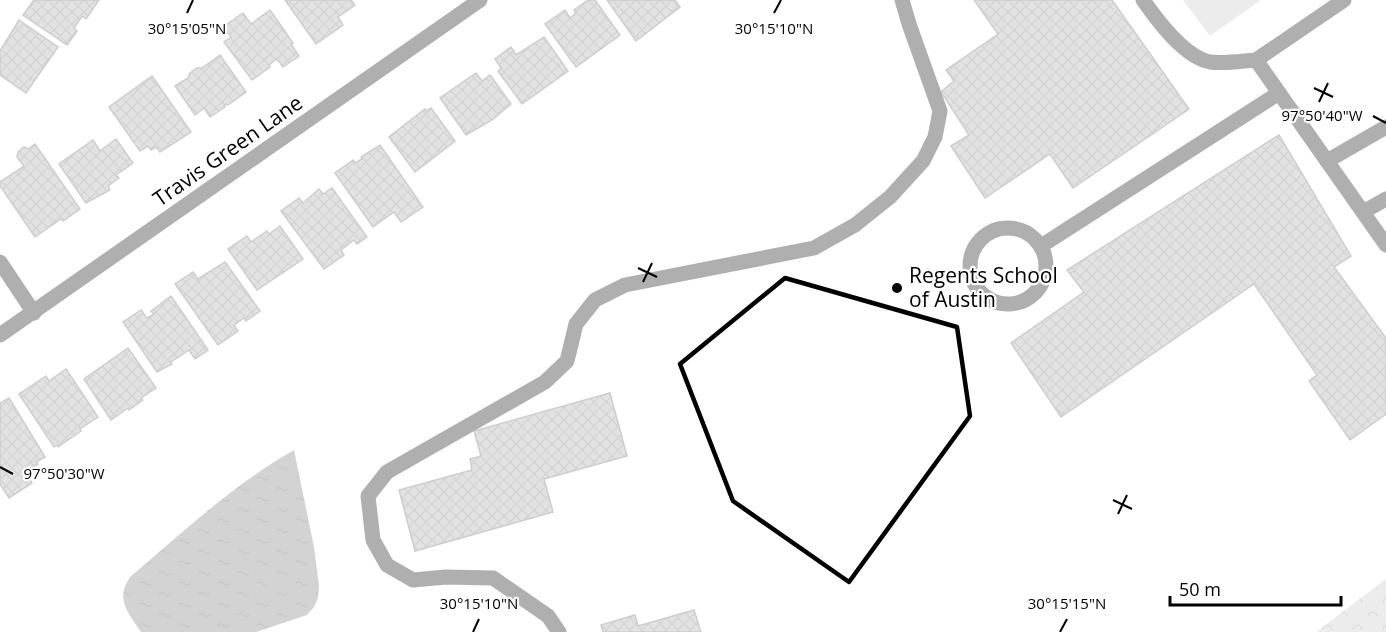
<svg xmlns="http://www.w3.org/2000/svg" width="1386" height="632" viewBox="0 0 1386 632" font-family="'Open Sans',sans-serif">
  <defs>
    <pattern id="forest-crowns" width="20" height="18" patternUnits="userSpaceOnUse" patternTransform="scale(1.5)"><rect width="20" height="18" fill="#d6d6d6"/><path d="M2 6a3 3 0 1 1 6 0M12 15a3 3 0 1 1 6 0" fill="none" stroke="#b6b6b6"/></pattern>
    <pattern id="water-ripples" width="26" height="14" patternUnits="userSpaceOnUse" patternTransform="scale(1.5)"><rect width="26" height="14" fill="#9d9d9d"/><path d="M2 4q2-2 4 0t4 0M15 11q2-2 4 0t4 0" fill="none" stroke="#858585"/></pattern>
    <pattern id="building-cross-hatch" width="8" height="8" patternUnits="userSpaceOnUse" patternTransform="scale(1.5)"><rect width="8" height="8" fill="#bfbfbf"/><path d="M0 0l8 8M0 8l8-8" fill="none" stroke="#a2a2a2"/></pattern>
  </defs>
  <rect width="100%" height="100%" fill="#fff"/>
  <polygon fill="#d6d6d6" points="1183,0 1261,0 1210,36"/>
  <polygon fill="url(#forest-crowns)" points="1386,579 1386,632 1316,632"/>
  <path fill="url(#water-ripples)" d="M294 450 314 547 319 586 318 598 314 607 307 615 256 632H141C128 612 115 600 130 577 183 532 234 484 294 450Z"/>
  <g fill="url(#building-cross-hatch)" stroke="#939393" stroke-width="1.5">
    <polygon points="34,0 99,0 86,19 82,16 74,28 77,31 67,45 23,15"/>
    <polygon points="285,0 351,0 355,5 338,17 343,25 316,44"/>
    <polygon points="588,0 595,0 620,35 576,67 545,24 565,10 570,18 576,13 574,10"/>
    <polygon points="607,0 675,0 680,7 636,41"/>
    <polygon points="974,0 1112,0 1189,109 1073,188 1050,154 985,198 951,146 969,135 941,92 954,81 946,70 998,34"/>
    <polygon points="270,10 293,43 291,44 299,56 283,67 277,59 269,65 270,67 252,80 224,42 231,37 223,27 243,13 251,24"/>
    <polygon points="19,20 58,47 26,93 0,75 0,51"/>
    <polygon points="544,37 568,71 522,104 498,71 501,68 495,59 511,47 516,55"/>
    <polygon points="220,55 246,92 228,105 226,104 224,106 225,107 210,117 204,108 195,115 175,86 188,78 190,73 197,68 202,68"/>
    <polygon points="476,73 482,81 490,75 511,104 492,120 466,135 440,98"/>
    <polygon points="152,76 191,132 160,152 156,147 151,150 148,146 140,151 109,107"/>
    <polygon points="431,108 455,141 415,172 389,137 425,109 426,111"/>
    <polygon points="1279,135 1351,256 1334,267 1386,338 1386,414 1350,440 1309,381 1317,375 1254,284 1061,417 1011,343 1084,292 1067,270"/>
    <polygon points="116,139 133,163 116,175 119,178 108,186 110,190 86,203 59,164 93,140 100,151"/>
    <polygon points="35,144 80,209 63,221 61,219 35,237 0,186 0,182 24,166 17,157 18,152 24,147 28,149"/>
    <polygon points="380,145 423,207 401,222 394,212 373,227 335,173 353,160 355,163 362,159 361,157"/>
    <polygon points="332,188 367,237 357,244 354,240 341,250 344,255 324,269 281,211 299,198 303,203 319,189 323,194"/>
    <polygon points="280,226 303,259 257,290 228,249 247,236 251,242 267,231 269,234"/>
    <polygon points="225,262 260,311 246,321 244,318 234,325 238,331 218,345 175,284 193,272 198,279"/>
    <polygon points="171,296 208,350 195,359 189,350 171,362 172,364 157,372 123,322 141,310 147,318 154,314 151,311"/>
    <polygon points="128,348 156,388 141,398 143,400 129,410 128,408 111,420 84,379"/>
    <polygon points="66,369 98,417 80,429 81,431 71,438 58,447 57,445 54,447 19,394 46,376 49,381"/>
    <polygon points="610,393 627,456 544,479 553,512 415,551 399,490 472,470 470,459 481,456 474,431"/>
    <polygon points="9,398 45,457 36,462 38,464 25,472 32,483 9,498 0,484 0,403"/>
    <polygon points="694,610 701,632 603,632 601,625 635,615 638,626"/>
  </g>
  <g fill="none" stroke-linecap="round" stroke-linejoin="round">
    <g stroke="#4f4f4f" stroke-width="15">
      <path d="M1143 0C1157 20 1184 57 1210 62 1224 64 1242 61 1256 60"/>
      <polyline points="1344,0 1256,60 1386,245"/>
      <polyline points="1327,161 1386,127"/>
      <polyline points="1363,212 1386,199"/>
      <circle cx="1008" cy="266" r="38"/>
      <polyline points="1041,246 1279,93"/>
      <polyline points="0,262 34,313"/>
      <polyline points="0,335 480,0"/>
      <polyline points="559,632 548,616 493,578 446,577 413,580 387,565 373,540 368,496 387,472 545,382 567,361 576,324 595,300 625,285 814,248 855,225 890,197 923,161 935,137 940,111 909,24 902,0"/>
    </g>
  </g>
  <path d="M0 0H1386V632H0ZM785 278 957 327 970 416 849 582 733 501 680 364Z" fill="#fff" fill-opacity=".55" fill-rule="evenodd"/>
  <path fill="none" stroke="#000" stroke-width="4.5" stroke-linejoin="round" d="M785 278 957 327 970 416 849 582 733 501 680 364Z"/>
  <path fill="none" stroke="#000" stroke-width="2" d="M187 13 193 0M774 13 781 0M1314 88 1333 97M1319 102 1328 83M1373 116 1386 123M638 268 657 277M643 282 652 263M0 467 13 474M1113 500 1132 509M1118 514 1127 495M473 632 479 619M1060 632 1067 619"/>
  <circle fill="#000" stroke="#fff" stroke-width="2" cx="897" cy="288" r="6"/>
  <g text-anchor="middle" stroke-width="4.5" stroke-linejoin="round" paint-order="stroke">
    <g font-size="21" fill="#000" stroke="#fff">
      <text transform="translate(228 151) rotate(-35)" y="7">Travis Green Lane</text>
    </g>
    <g font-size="21" fill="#000" stroke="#fff" text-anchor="start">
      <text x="909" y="283">Regents School<tspan x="909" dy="24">of Austin</tspan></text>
    </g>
  </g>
  <g font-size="15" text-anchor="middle" fill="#000" stroke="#fff" stroke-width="4.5" stroke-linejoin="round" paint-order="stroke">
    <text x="187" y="34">30°15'05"N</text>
    <text x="774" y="34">30°15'10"N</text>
    <text x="1322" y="121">97°50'40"W</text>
    <text x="64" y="479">97°50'30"W</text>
    <text x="479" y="609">30°15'10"N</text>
    <text x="1067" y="609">30°15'15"N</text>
  </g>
  <path d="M1170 596v9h171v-9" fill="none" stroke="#000000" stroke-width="3"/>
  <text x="1179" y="596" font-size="18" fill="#000000" stroke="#ffffff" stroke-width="4.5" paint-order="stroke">50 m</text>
</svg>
